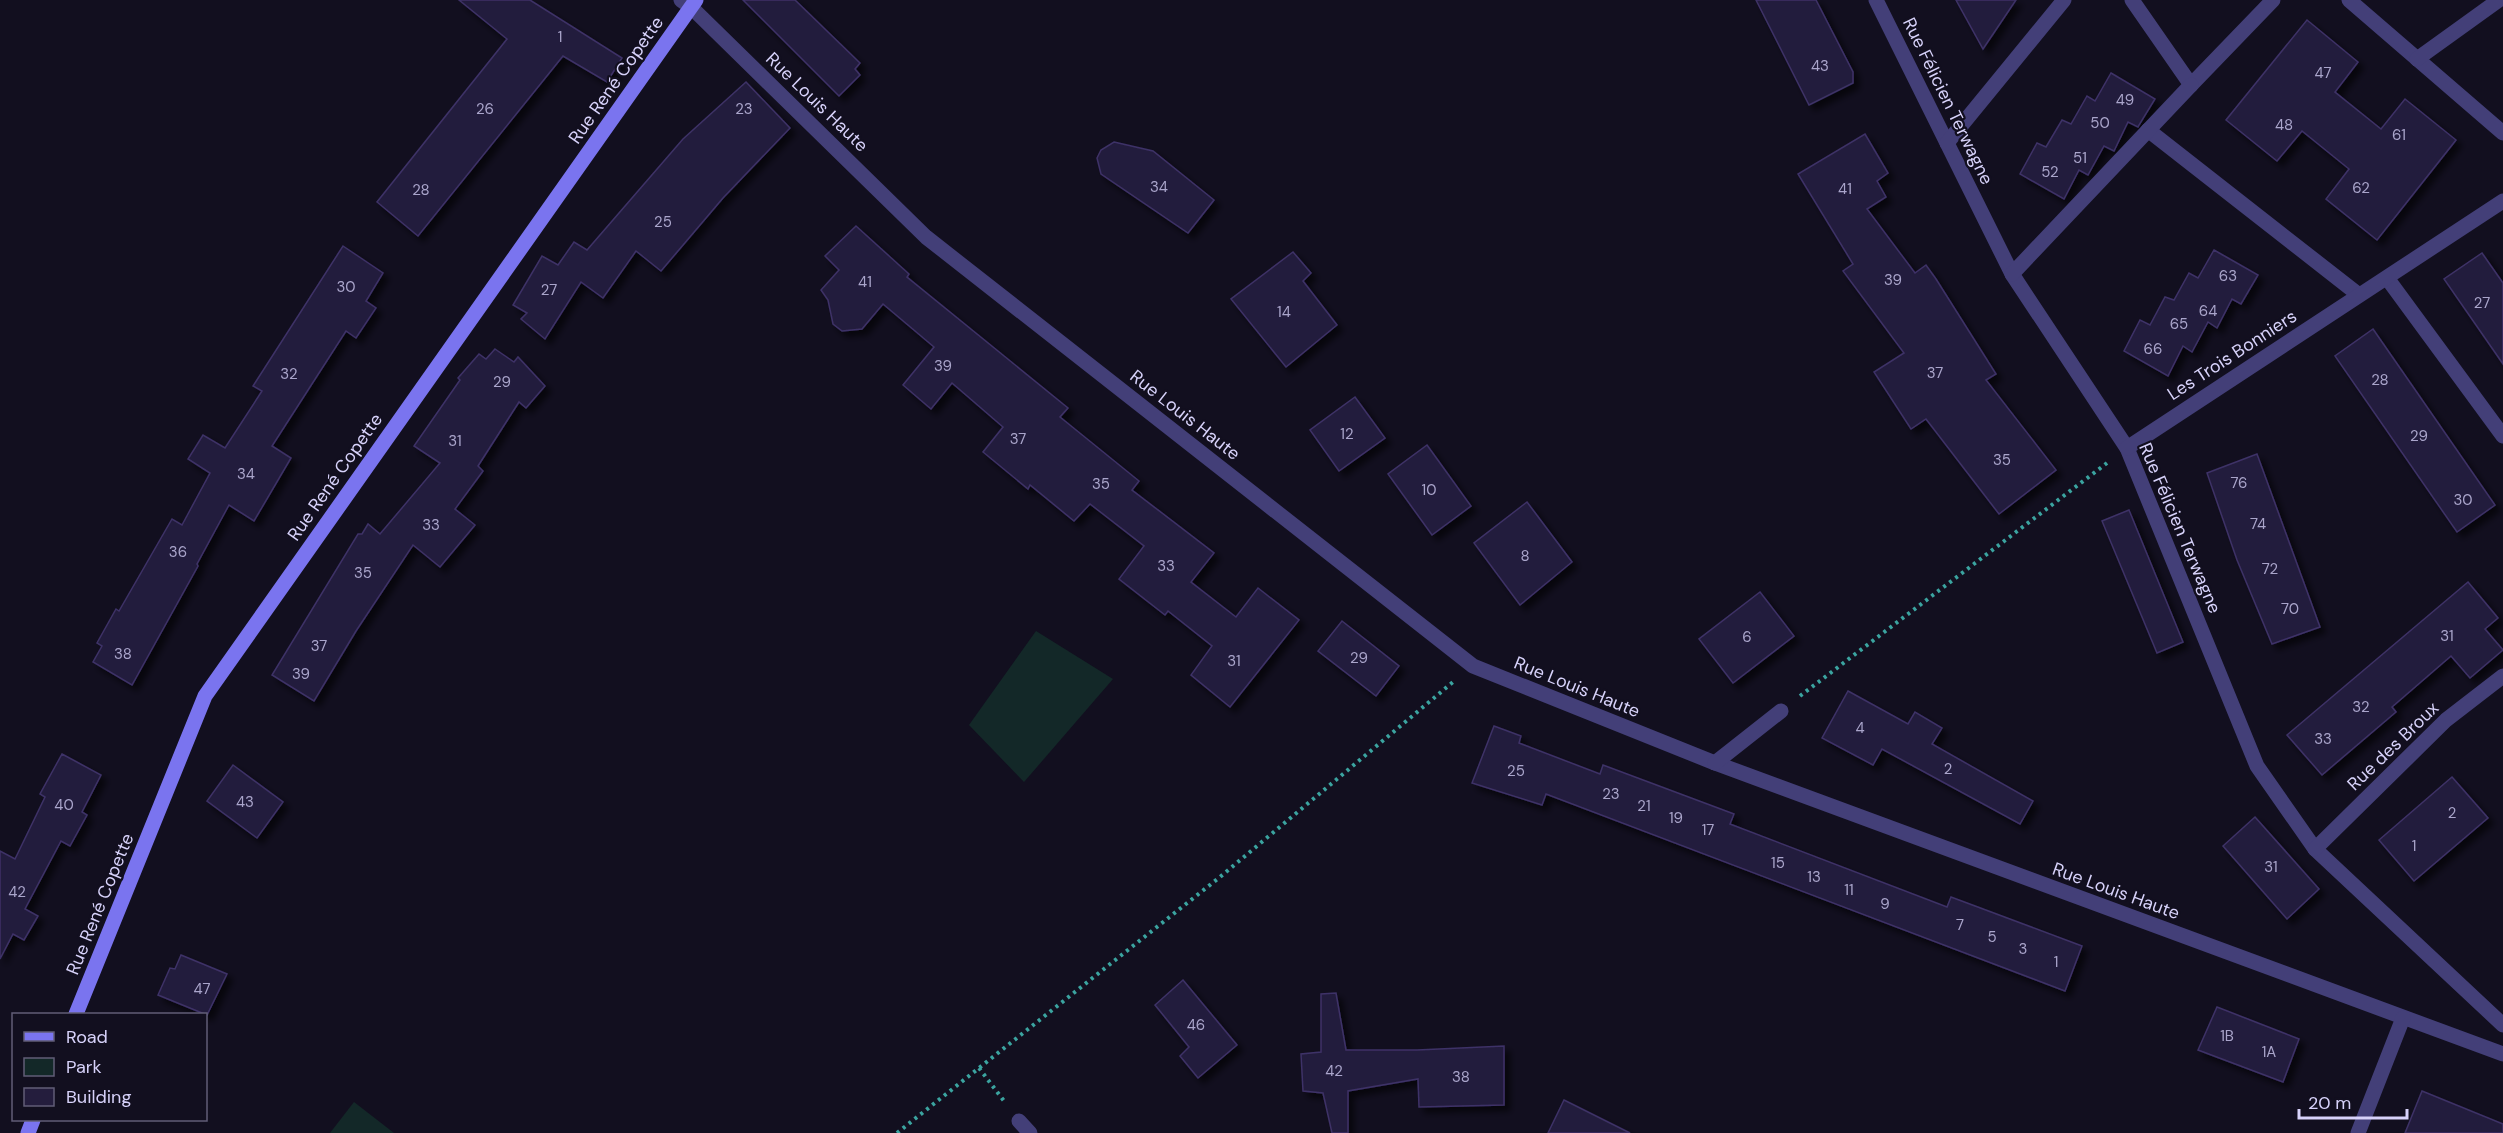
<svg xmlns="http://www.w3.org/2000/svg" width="2503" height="1133" viewBox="0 0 2503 1133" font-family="'DM Sans',sans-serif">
  <defs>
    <filter id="shadow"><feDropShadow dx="5.5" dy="5.5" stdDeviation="3" flood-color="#0009"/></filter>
  </defs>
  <rect width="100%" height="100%" fill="#120f1f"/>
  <g fill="#132828">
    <polygon points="1036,631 1113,679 1024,782 969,725"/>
    <polygon points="354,1102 394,1133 330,1133"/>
  </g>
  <g fill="#241d3d" stroke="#3e3267" stroke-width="1.5" filter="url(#shadow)">
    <polygon points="459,0 530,0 622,58 607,82 563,56 418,236 377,202 507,39"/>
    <polygon points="743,0 795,0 860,63 855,69 860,75 839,96"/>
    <polygon points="1756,0 1816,0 1853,72 1853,83 1809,105"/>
    <polygon points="1956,0 2016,0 1983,49"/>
    <polygon points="2307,20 2358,62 2335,92 2381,129 2405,99 2456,140 2377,240 2326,199 2349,169 2302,131 2277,161 2226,120"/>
    <polygon points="2111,73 2155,99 2139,125 2138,127 2128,122 2114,151 2104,146 2088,175 2079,170 2064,199 2020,174 2037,143 2046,147 2062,120 2071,124 2087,96 2095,101"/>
    <polygon points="746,82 790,128 723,198 661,271 636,251 603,298 581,282 545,339 521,319 527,313 513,305 542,256 558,265 574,242 587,250 683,139"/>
    <polygon points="1865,134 1888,173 1877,181 1886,197 1867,209 1915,273 1926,265 1936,279 1996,374 1986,380 2056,470 1999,514 1926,419 1911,429 1874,372 1904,353 1843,271 1853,264 1798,174"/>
    <polygon points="1114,142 1153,151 1214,200 1188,233 1101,174 1097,158 1101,150"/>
    <polygon points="856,226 909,274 907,277 1068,408 1060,417 1139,481 1132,490 1214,553 1191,582 1236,617 1258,588 1299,620 1230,707 1191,675 1212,646 1168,611 1165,615 1119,579 1144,546 1090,504 1074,521 1030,485 1028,489 983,452 1003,427 952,383 931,409 903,385 934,347 883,304 862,329 842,331 833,324 828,300 821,290 839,270 825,256"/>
    <polygon points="343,246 383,273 366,301 376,308 356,338 346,331 272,446 291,458 254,521 229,505 197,564 198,566 132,685 93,662 102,646 97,643 116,609 119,611 172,519 182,525 210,473 188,459 203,435 225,448 262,391 253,386"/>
    <polygon points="2214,250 2258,275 2241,304 2232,299 2217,328 2208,322 2192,352 2183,346 2168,376 2124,351 2140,320 2150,325 2165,297 2174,300 2189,273 2198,278"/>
    <polygon points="1293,252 1311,273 1303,281 1337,325 1286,367 1231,299"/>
    <polygon points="2482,253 2503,283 2503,364 2444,279"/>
    <polygon points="2373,329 2495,505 2457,532 2335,356"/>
    <polygon points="495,349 514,362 518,357 545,386 526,408 519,402 478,466 483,471 455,509 475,525 440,567 413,545 356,631 314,701 272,675 358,534 362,534 368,524 380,534 440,463 414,446 460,380 458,378 479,354 486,359"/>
    <polygon points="1355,397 1385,438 1339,471 1310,430"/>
    <polygon points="1427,445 1471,506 1432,535 1388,474"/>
    <polygon points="2257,454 2320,627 2272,644 2237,560 2207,473"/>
    <polygon points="1527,502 1572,562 1520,605 1474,543"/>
    <polygon points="2129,510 2183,642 2157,653 2102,521"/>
    <polygon points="2468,582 2498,618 2485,629 2503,650 2470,678 2451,656 2392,707 2396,712 2322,775 2287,735"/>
    <polygon points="1760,592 1794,636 1733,683 1699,639"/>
    <polygon points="1342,621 1399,666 1376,696 1318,651"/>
    <polygon points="1848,691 1908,724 1915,712 1942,728 1932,744 2033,801 2020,824 1882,749 1873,765 1822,738"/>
    <polygon points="1494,726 1521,736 1519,743 1600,774 1603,765 1734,814 1730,824 1947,907 1951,897 2082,946 2065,991 1546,794 1542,805 1472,783"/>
    <polygon points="62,754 101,775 82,812 87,815 70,846 61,841 25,909 38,916 24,940 13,934 0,959 0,851 15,859 45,797 40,794"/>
    <polygon points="233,765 283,802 257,838 207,801"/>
    <polygon points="2452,777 2488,818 2414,881 2379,840"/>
    <polygon points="2255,817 2319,889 2287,919 2223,846"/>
    <polygon points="181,955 227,974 207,1015 158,995 170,968 175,969"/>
    <polygon points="1183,980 1237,1045 1198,1078 1180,1056 1189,1047 1155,1005"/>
    <polygon points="1336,993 1346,1050 1417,1050 1504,1046 1504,1105 1419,1107 1418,1079 1348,1091 1348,1133 1332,1133 1323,1093 1303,1091 1301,1054 1321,1052 1321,994"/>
    <polygon points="2217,1007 2299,1039 2283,1082 2198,1050"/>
    <polygon points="2422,1091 2503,1124 2503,1133 2405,1133"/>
    <polygon points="1564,1100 1630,1133 1548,1133"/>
  </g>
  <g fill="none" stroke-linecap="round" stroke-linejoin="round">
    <g stroke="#3ba4a0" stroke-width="4" stroke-dasharray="3 4.5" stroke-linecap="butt">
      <polyline points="1800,696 2107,463"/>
      <polyline points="979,1068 1004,1101"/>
      <polyline points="897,1133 1220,877 1453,682"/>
    </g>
    <g stroke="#433f78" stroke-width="15">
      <polyline points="681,0 691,7 926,237 1473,666 1715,763 2503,1054"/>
      <polyline points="1876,0 2012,274 2127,448 2257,766 2315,849 2503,1025"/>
      <polyline points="2132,0 2191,85 2273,0"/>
      <polyline points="2349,0 2503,133"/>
      <polyline points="2417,59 2499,0"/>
      <polyline points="2148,130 2359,295"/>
      <polyline points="1947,143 2064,0"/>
      <polyline points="2012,274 2191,85"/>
      <polyline points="2387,278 2503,436"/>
      <polyline points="2127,448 2503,201"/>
      <polyline points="1715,763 1781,711"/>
      <polyline points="2315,849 2446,720 2503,676"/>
      <polyline points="1019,1121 1030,1133"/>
      <polyline points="2358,1133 2403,1018"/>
    </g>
    <g stroke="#7a74ef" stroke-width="15">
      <polyline points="76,1014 205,696 696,0"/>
      <polyline points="28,1133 33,1120"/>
    </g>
  </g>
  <g text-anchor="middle" stroke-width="4.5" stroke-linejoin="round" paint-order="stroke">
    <g font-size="15" fill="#aaa5cb">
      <text x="560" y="42">1</text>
      <text x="1820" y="71">43</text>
      <text x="2323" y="78">47</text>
      <text x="2125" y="105">49</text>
      <text x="485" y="114">26</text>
      <text x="744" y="114">23</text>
      <text x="2100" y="128">50</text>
      <text x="2284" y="130">48</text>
      <text x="2399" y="140">61</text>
      <text x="2080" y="163">51</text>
      <text x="2050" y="177">52</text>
      <text x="1159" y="192">34</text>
      <text x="2361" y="193">62</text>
      <text x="1845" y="194">41</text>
      <text x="421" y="195">28</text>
      <text x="663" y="227">25</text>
      <text x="2228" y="281">63</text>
      <text x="1893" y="285">39</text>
      <text x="865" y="287">41</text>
      <text x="346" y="292">30</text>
      <text x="549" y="295">27</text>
      <text x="2482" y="308">27</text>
      <text x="2208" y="316">64</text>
      <text x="1284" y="317">14</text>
      <text x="2179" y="329">65</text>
      <text x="2153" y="354">66</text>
      <text x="943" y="371">39</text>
      <text x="1935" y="378">37</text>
      <text x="289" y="379">32</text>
      <text x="2380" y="385">28</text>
      <text x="502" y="387">29</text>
      <text x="1347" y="439">12</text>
      <text x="2419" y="441">29</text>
      <text x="1018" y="444">37</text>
      <text x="455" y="446">31</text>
      <text x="2002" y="465">35</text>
      <text x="246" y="479">34</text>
      <text x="2239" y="488">76</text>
      <text x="1101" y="489">35</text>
      <text x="1429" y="495">10</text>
      <text x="2463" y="505">30</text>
      <text x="2258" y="529">74</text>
      <text x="431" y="530">33</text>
      <text x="178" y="557">36</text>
      <text x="1525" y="561">8</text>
      <text x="1166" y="571">33</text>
      <text x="2270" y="574">72</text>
      <text x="363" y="578">35</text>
      <text x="2290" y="614">70</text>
      <text x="2447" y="641">31</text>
      <text x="1747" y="642">6</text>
      <text x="319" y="651">37</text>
      <text x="123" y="659">38</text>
      <text x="1359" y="663">29</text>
      <text x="1234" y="666">31</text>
      <text x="301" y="679">39</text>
      <text x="2361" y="712">32</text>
      <text x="1860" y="733">4</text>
      <text x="2323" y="744">33</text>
      <text x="1948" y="774">2</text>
      <text x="1516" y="776">25</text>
      <text x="1611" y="799">23</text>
      <text x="245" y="807">43</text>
      <text x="64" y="810">40</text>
      <text x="1644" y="811">21</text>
      <text x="2452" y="818">2</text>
      <text x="1676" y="823">19</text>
      <text x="1708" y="835">17</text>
      <text x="2414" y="851">1</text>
      <text x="1778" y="868">15</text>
      <text x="2271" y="872">31</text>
      <text x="1814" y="882">13</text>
      <text x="1849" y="895">11</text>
      <text x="17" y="897">42</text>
      <text x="1885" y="909">9</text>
      <text x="1960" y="930">7</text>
      <text x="1992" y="942">5</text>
      <text x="2023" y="954">3</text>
      <text x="2056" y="967">1</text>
      <text x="202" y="994">47</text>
      <text x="1196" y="1030">46</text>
      <text x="2227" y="1041">1B</text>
      <text x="2269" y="1057">1A</text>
      <text x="1334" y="1076">42</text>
      <text x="1461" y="1082">38</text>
    </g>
    <g font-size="18" fill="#d7d2fa" stroke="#120f1f">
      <text transform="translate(616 80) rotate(-55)" y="6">Rue René Copette</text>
      <text transform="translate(1948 101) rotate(64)" y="6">Rue Félicien Terwagne</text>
      <text transform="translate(817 102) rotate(44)" y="6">Rue Louis Haute</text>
      <text transform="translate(2232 355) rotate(-33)" y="6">Les Trois Bonniers</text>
      <text transform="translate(1185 415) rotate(38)" y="6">Rue Louis Haute</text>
      <text transform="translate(335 477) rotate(-55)" y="6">Rue René Copette</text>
      <text transform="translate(2180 528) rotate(67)" y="6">Rue Félicien Terwagne</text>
      <text transform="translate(1577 687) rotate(22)" y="6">Rue Louis Haute</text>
      <text transform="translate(2393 746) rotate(-44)" y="6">Rue des Broux</text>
      <text transform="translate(2116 891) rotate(20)" y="6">Rue Louis Haute</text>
      <text transform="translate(100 904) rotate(-68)" y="6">Rue René Copette</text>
    </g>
  </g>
  <rect x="12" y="1013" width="195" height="108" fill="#120f1f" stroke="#615d77" stroke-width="1.5"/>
  <rect x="24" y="1032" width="30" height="9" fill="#7a74ef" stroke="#615d77" stroke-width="1.5"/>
  <text x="66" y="1043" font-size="18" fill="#d7d2fa">Road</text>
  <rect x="24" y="1058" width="30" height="18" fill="#132828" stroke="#615d77" stroke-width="1.5"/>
  <text x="66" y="1073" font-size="18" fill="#d7d2fa">Park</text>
  <rect x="24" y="1088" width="30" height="18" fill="#241d3d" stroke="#615d77" stroke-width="1.5"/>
  <text x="66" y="1103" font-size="18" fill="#d7d2fa">Building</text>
  <path d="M2299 1109v9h108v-9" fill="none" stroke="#d7d2fa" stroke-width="3"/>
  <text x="2308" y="1109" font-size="18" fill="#d7d2fa" stroke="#120f1f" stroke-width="4.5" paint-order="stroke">20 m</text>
</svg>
